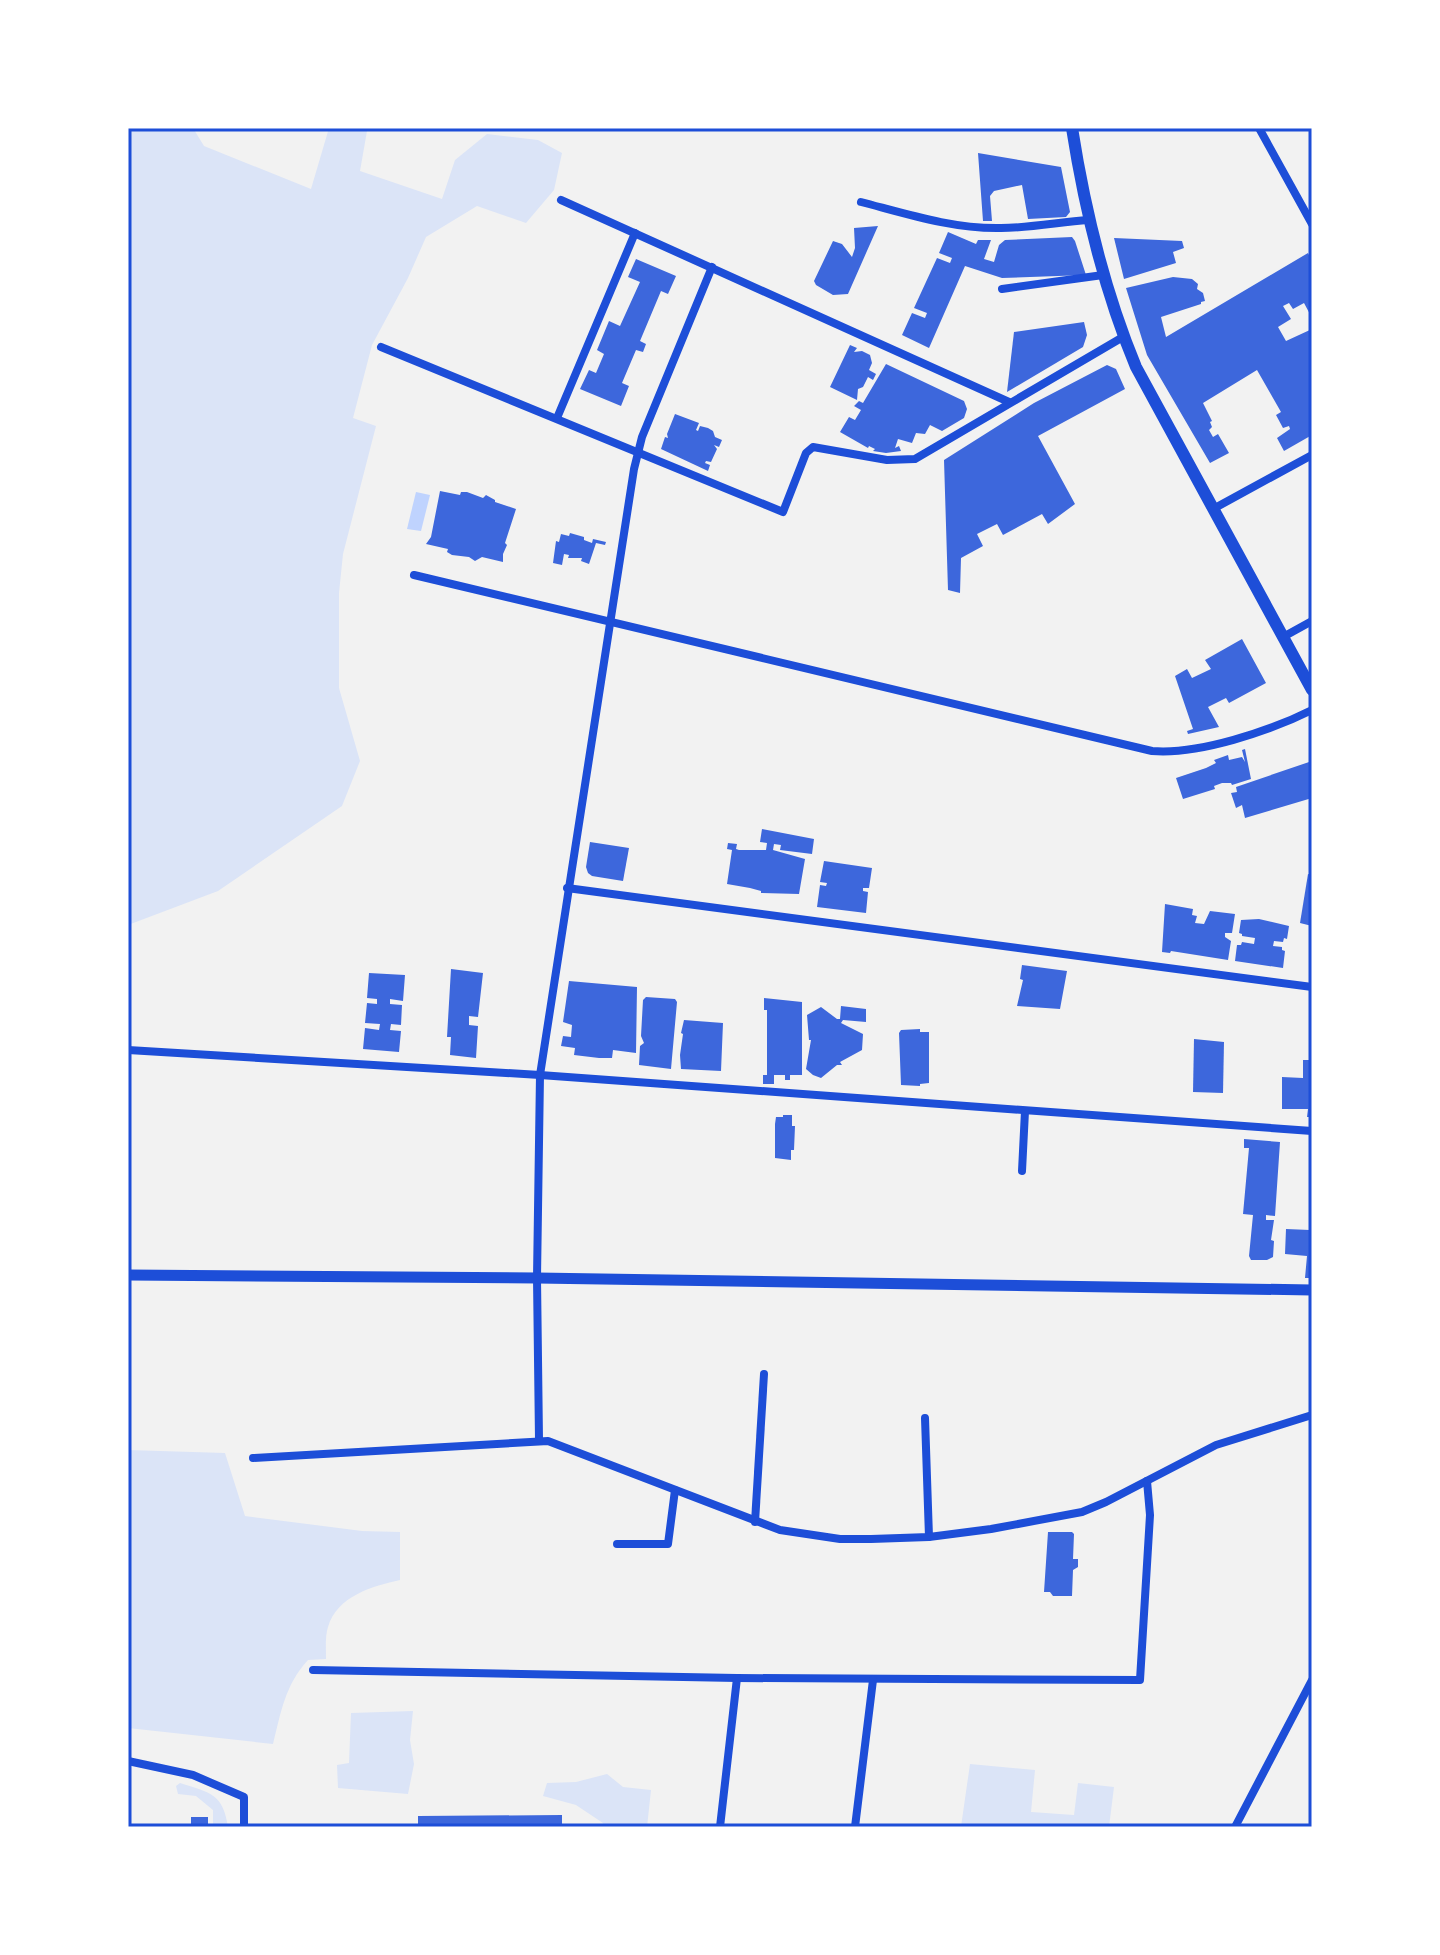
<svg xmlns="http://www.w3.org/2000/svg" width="1440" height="1955" viewBox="0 0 1440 1955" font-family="'Noto Sans',sans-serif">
  <rect width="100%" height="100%" fill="#f2f2f2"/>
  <g fill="#dbe4f7">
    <polygon points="128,128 193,128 204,146 311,189 329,128 367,131 360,171 442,199 455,160 487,134 538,140 562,153 554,190 526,223 477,206 426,237 408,278 372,345 353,418 376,426 343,554 339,593 339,688 360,761 342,806 218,891 128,925"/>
    <path d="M128 1450 225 1453 245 1516 362 1531 400 1532V1580C373 1586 337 1596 328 1627 325 1636 326 1649 326 1659L308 1660C285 1685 281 1712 273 1744L128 1728Z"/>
    <polygon points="413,1711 410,1740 414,1764 408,1794 338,1788 337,1765 349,1763 351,1713"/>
    <polygon points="970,1764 1035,1770 1031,1812 1074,1815 1078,1783 1114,1787 1109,1827 961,1827"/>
    <polygon points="607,1774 623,1787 651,1790 647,1827 602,1827 603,1823 576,1805 543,1796 547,1783 576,1782"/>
    <path d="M180 1783C210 1793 223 1793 228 1827H213V1810L196 1796 178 1794 176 1786Z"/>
  </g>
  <polygon fill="#bfd3fe" points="416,492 430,495 421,531 407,529"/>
  <g fill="#3d67dc">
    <polygon points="978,153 1061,167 1070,212 1066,217 1028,219 1022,185 994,191 990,196 992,221 983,221"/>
    <polygon points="878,226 848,294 833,295 816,285 814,281 833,241 842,244 852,257 855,248 854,228"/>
    <polygon points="948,232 976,244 978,240 991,240 984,259 994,262 999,245 1005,240 1072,237 1075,241 1086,275 1002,278 965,266 929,348 902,335 912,313 925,318 927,313 914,308 937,258 950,263 952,258 939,253"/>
    <polygon points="1114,238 1182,241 1184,248 1173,252 1176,263 1124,279"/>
    <polygon points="1308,253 1312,261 1312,318 1304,303 1293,309 1289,303 1283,306 1291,319 1278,327 1286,341 1312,329 1312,435 1284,451 1277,438 1290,429 1289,426 1283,428 1276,415 1281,412 1257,370 1203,403 1212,421 1210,422 1212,427 1209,430 1213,437 1218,434 1229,453 1210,463 1147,355 1126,288 1173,277 1192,279 1198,284 1197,289 1203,293 1205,301 1201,302 1201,304 1161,317 1166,337"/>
    <polygon points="636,259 676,276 668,294 661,291 640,341 646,344 643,352 636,350 622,383 629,386 621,406 580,389 589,370 596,373 604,354 597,350 609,321 620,326 640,282 628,277"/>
    <polygon points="1084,322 1087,335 1083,347 1007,392 1014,332"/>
    <polygon points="850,345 857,348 854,352 862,351 870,355 872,363 869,370 876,374 873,380 868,377 863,387 858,389 857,400 830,387"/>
    <polygon points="886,364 964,401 967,409 964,418 942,431 930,425 925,434 916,433 912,443 898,439 895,448 899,446 901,451 886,453 873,451 875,449 869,446 868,448 840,432 849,417 855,420 861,410 854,406 859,401 863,403"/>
    <polygon points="1107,365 1116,369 1125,389 1038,436 1075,504 1048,524 1042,514 1003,535 997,524 977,534 983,546 961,558 960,593 948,590 944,460 1034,403"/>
    <polygon points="675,414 699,423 696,430 698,431 700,426 708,428 713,431 715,437 722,440 719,447 714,445 717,449 711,462 706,461 705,463 710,465 708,471 661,449 665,437 668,438 667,434"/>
    <polygon points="440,491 460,495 461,492 467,492 483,498 486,495 495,500 495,502 516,509 505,543 507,545 503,554 503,562 482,557 475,561 469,557 452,555 447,552 448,549 426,544 431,537"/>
    <polygon points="570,533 584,537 584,540 592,543 593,539 606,542 605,545 596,543 589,564 581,561 582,558 568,558 569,555 564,554 562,565 553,563 556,541 559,542 561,534 569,536"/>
    <polygon points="1242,639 1266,683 1229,703 1226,698 1208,707 1219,727 1188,734 1187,731 1193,729 1175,676 1187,669 1192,678 1211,669 1205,660"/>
    <polygon points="1245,749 1251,779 1232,785 1231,783 1222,783 1214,786 1215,789 1183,799 1176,778 1206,768 1216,763 1214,760 1228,755 1229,760 1242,757 1245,762 1242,750"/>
    <polygon points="1312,761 1312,798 1245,818 1242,805 1236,808 1231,793 1237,792 1236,787"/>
    <polygon points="762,829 814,839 812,854 780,850 781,845 774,844 773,850 805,859 799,894 761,893 761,891 750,888 727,884 732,850 727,849 728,843 737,844 736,849 739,850 766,850 767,843 760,842"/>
    <polygon points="590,842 629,848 623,881 592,876 588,873 586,867"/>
    <polygon points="824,861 872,868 869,888 863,888 863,891 868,892 866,913 817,907 820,885 826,886 827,883 820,882"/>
    <polygon points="1308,874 1312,875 1312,926 1300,923"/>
    <polygon points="1165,904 1193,909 1192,915 1197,916 1195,923 1204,924 1210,911 1235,914 1232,933 1225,933 1225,937 1231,941 1228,960 1171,951 1170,953 1162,952"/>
    <polygon points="1259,919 1289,926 1287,939 1284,938 1283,942 1274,941 1273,946 1282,947 1282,950 1285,951 1283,968 1235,961 1237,945 1241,945 1242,942 1254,944 1255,938 1242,936 1242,934 1239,933 1241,920"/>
    <polygon points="1022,965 1067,971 1060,1009 1017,1006 1023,980 1020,979"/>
    <polygon points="451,969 483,973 478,1017 469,1016 469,1025 478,1026 476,1058 450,1055 451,1037 447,1037"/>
    <polygon points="369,973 405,975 403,1001 390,999 390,1004 402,1005 401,1025 391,1024 390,1030 401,1031 399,1052 363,1049 365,1028 379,1030 380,1024 365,1023 367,1003 377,1004 377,999 367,998"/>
    <polygon points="569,981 637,987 636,1053 613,1050 612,1058 599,1058 574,1055 575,1048 561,1046 563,1036 571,1037 572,1025 563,1022"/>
    <polygon points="646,997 675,999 677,1002 671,1069 639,1065 640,1046 644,1043 641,1036 643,1000"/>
    <polygon points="764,998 802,1002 802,1075 790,1075 790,1080 785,1080 785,1075 774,1075 774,1084 763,1084 763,1075 767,1075 767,1010 764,1010"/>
    <polygon points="841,1006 866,1009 866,1022 843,1020 841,1023 863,1034 862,1050 840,1062 842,1065 837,1065 821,1078 813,1075 806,1069 811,1040 809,1040 807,1015 821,1007 837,1019 840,1019"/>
    <polygon points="684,1020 723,1023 721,1071 681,1069 680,1055 683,1034 681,1033"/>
    <polygon points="920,1029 920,1032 929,1032 929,1083 920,1084 920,1086 901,1085 899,1033 901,1030"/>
    <polygon points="1194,1039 1224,1042 1223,1093 1193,1092"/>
    <polygon points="1303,1060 1311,1060 1312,1117 1307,1117 1308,1109 1282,1109 1282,1077 1303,1078"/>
    <polygon points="783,1115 792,1115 792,1126 795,1126 794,1150 791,1150 791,1160 775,1158 775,1124 776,1117 783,1117"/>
    <polygon points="1244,1139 1280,1142 1275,1216 1266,1215 1266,1220 1274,1220 1271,1240 1274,1241 1273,1257 1267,1260 1251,1260 1249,1256 1253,1215 1243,1214 1249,1148 1244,1148"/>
    <polygon points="1286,1229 1310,1230 1312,1233 1312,1278 1305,1278 1307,1256 1285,1254"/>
    <polygon points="1048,1532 1072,1532 1074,1534 1073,1559 1078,1559 1078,1567 1073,1570 1072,1596 1053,1596 1050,1592 1044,1592"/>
    <polygon points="562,1815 562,1827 418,1827 418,1816"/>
    <rect x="191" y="1817" width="17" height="10"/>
  </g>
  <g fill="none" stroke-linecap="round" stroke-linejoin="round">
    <g stroke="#1d4ed8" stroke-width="8">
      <polyline points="1259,128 1312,224"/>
      <polyline points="561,200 1009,402"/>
      <path d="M861 202C907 214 953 229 1001 228 1030 228 1060 222 1088 220"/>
      <polyline points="1002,289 1103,275"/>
      <polyline points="381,347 783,512 806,453 813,447 887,460 915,459 1123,337"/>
      <polyline points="557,418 635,233"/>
      <polyline points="1213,509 1312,455"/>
      <path d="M414 575 1152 751C1198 755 1270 731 1312 710"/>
      <polyline points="1283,637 1312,621"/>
      <polyline points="567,888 1312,987"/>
      <polyline points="128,1050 540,1075 1312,1131"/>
      <polyline points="1022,1171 1025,1111"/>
      <polyline points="925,1418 929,1537"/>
      <polyline points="539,1440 537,1278 540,1075 634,469 642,437 712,267"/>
      <polyline points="253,1458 548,1441 780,1530 840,1539 871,1539 929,1537 991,1529 1082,1512 1106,1502 1216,1445 1312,1415"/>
      <polyline points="755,1522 764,1374"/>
      <polyline points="617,1544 668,1544 675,1490"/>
      <polyline points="313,1670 737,1678 1140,1680 1150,1515 1147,1481"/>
      <polyline points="128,1761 193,1775 244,1797 244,1827"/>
      <polyline points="720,1827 737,1678"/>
      <polyline points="855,1827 873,1680"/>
      <polyline points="1235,1827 1312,1680"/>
    </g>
    <polyline stroke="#1d4ed8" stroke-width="11" points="128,1275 537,1278 1312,1290"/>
    <path stroke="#1d4ed8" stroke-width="12" d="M1072 128C1085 211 1104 290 1136 367L1312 690"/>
  </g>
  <rect width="1440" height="1955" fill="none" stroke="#ffffff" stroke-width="260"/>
  <rect x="130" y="130" width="1180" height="1695" fill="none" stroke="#1d4ed8" stroke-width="3"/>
</svg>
